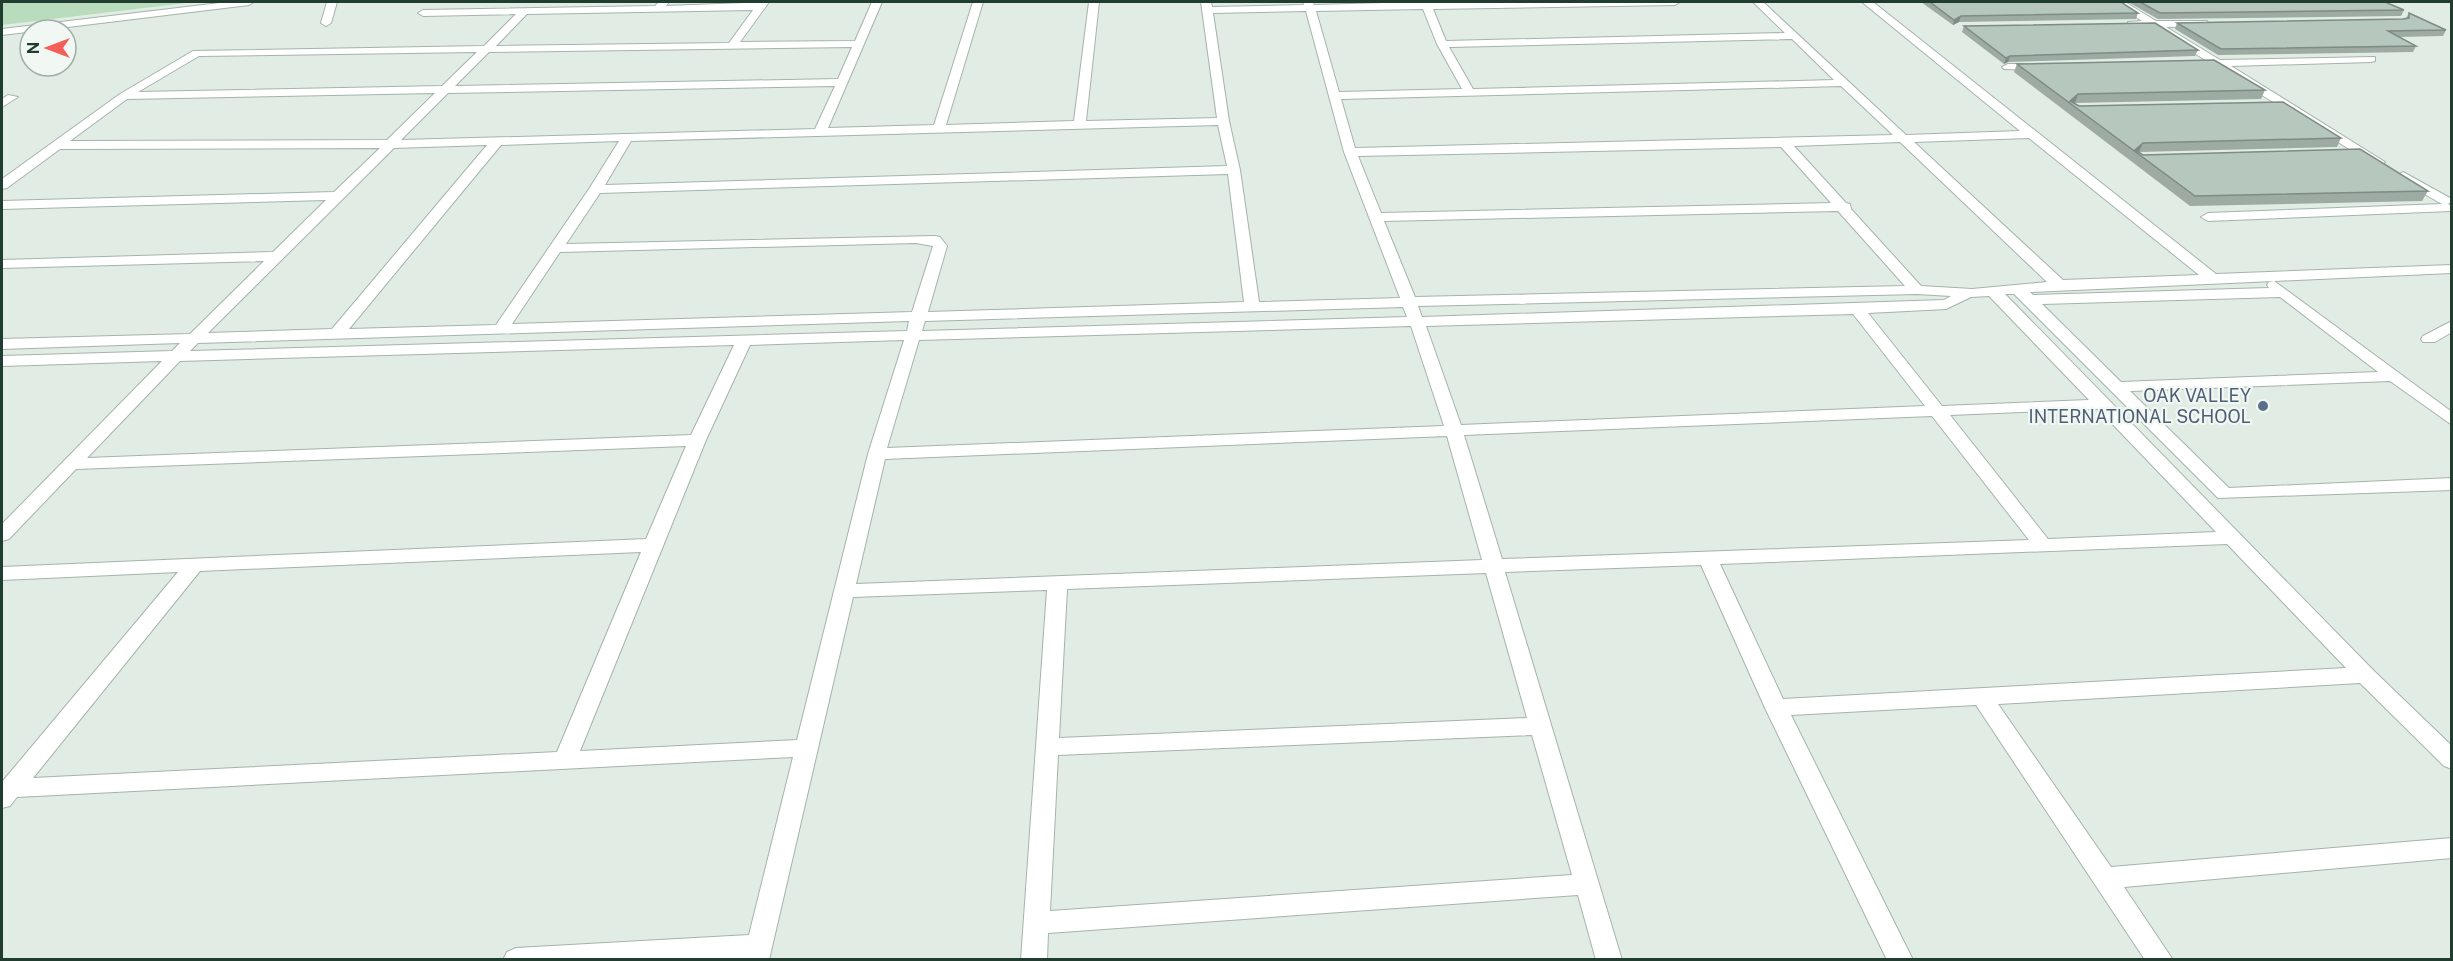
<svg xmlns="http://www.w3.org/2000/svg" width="2453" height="961" viewBox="0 0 2453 961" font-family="'Public Sans',sans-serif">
  <rect width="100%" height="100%" fill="#e1ece5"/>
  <polygon fill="#b9ddbc" points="2,2 195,2 2,25"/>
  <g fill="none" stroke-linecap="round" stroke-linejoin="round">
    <g stroke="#a4b4ab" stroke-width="2">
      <g id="minor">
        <polygon points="228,2 254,2 249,5 2,35 2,29"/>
        <polygon points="327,2 337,2 331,23 326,26 321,23"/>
        <path d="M659 2H669L666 6 769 2 740 42 855 41 872 2H882L828 128 934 125 973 2H983L946 125 1074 121 1089 2H1099L1086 121 1217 118 1201 2H1211L1212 7 1304 5 1303 2H1313L1314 5 1420 2H1680L1675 5 1433 9 1446 41 1785 33 1753 2H1763L1906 135 2020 131 1862 2H1873L2216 274 2452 265V273L2274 281 2452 412V425L2390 381 2130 391 2229 488 2452 478V490L2218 498 2014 294H2005L2373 670 2452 746V769L2444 766 2360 683 1998 704 2111 867 2452 838V858L2124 887 2173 960H2145L1976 705 1791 715 1913 960H1887L1765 708 1701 565 1505 572 1622 960H1596L1578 895 1048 933 1047 960H1021L1047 590 853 597 769 960H503L507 952 516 948 749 935 793 757 17 797 10 806 2 808V782L178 572 2 580V567L646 539 686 446 76 469 9 539 2 541V524L162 361 2 366V356L172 351 180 343 2 349V339L190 334 264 261 2 268V260L273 252 326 200 2 209V201L334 192 380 148 60 149 7 188 2 189V179L120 94 193 51 484 46 516 14 423 16 418 13 423 10 655 6ZM1423 9 1437 44 1462 89 1339 92 1316 11ZM753 10 729 43 496 46 527 14ZM1306 11 1344 152 1400 298 1259 302 1240 170 1229 121 1213 13ZM1792 39 1834 80 1473 89 1449 47ZM852 47 838 79 455 86 489 52ZM477 52 442 86 138 92 199 56ZM835 86 815 129 401 140 448 93ZM1841 86 1893 135 1355 148 1341 99ZM435 93 387 140 70 141 127 99ZM1218 125 1227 166 605 185 631 141ZM2029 138 2199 275 2063 280 1914 142ZM619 141 589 189 496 325 349 329 501 145ZM1900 142 2047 282 1972 289 1921 286 1851 209 1850 204 1846 203 1794 146ZM487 145 332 329 208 333 394 148ZM1781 147 1831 203 1381 213 1358 156ZM1228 174 1244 302 928 312 947 246 940 237 935 236 566 244 600 193ZM1838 211 1905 286 1415 297 1384 221ZM916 243 933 246 912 312 512 324 560 252ZM2274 281 2269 282 2267 285 2269 288 2033 295 2030 292ZM1917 294 1951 296 1944 300 1422 317 1418 306ZM1989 296 2089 400 1942 406 1868 313 1946 309 1971 297ZM2280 297 2378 372 2121 382 2042 304ZM1403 307 1407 317 922 331 925 321ZM1853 314 1925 406 1461 425 1426 326ZM909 321 907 331 190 351 198 343ZM1411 326 1444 426 887 448 919 340ZM904 340 868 454 797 740 580 751 706 440 750 345ZM734 345 691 435 87 458 180 361ZM2098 409 2216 532 2048 539 1950 415ZM1932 416 2029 540 1502 559 1464 435ZM1447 436 1482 560 856 584 885 459ZM2227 544 2346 668 1783 699 1720 564ZM641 552 557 752 33 778 200 571ZM1486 573 1527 718 1059 738 1067 589ZM1532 735 1572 875 1050 911 1058 755Z"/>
        <polygon points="2114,2 2125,2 2156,21 2207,21 2208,23 2203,26 2166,27 2220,60 2375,57 2375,61 2371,62 2231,66 2385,162 2379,166 2375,165 2152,27 2128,26 2128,22 2142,21"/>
        <polygon points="2008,64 2040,64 2046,67 2040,70 2004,69 2002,67"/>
        <polygon points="8,95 18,97 2,107 2,99"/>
        <polygon points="2403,172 2450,198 2452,201 2448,204 2452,206 2451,211 2208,221 2201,217 2208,213 2442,204 2398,179 2397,176"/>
        <polygon points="2452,321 2452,332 2435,342 2423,342 2421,339 2423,336"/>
      </g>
    </g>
    <use href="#minor" fill="#fff" fill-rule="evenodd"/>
  </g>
  <g fill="#9daba3">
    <polygon points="1921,2 2121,2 2138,13 2136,19 1959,22 1953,25"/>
    <polygon points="2128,2 2385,2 2404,10 2401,16 2158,19"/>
    <polygon points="2409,13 2446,30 2443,36 2399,37 2416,46 2413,52 2218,55 2175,29 2177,23 2403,19 2406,18"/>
    <polygon points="1964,26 2198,50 2195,56 2008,62 2004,64 1962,32"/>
    <polygon points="2017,64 2265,90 2261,99 2074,103 2079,106 2341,138 2337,147 2139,152 2143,155 2428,191 2422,201 2190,206 2014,72"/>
  </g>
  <g fill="#7f8b84">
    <polygon points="1961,16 1959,22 1953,25 1954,20"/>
    <polygon points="2010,56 2008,62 2004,64 2006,58"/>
    <polygon points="2078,94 2075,103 2072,105 2070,101"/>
    <polygon points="2143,143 2139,152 2135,150"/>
  </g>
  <g fill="#b6c7bd" stroke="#7f8b84" stroke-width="1.5">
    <polygon points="1930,2 2121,2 2138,13 1961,16 1954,20"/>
    <polygon points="2140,2 2385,2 2404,10 2160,13"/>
    <polygon points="2409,13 2446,30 2388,31 2416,46 2221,49 2177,23 2403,19 2409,18"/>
    <polygon points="2155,23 2198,50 2010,56 2006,58 1964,26"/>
    <polygon points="2214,60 2265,90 2078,94 2070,101 2079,106 2283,102 2341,138 2143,143 2135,150 2143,155 2360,149 2428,191 2195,196 2017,64"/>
  </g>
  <circle fill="#5c6f8a" stroke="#f1f8f3" stroke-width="2" cx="2263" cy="406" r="6"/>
  <g text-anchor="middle" stroke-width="4.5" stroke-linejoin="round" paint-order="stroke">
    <g font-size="18" fill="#4e5e75" stroke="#f1f8f3" text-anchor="end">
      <text x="2251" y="402">OAK VALLEY<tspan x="2251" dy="21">INTERNATIONAL SCHOOL</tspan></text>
    </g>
  </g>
  <rect width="2453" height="961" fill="none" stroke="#213d30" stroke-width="6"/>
  <g transform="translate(48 48) rotate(270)"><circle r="28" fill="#f1f8f3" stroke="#9eada5" stroke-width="1.5"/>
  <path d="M0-4.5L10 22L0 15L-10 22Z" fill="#f45e57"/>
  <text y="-9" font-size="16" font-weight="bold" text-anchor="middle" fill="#213d30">N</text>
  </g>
</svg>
